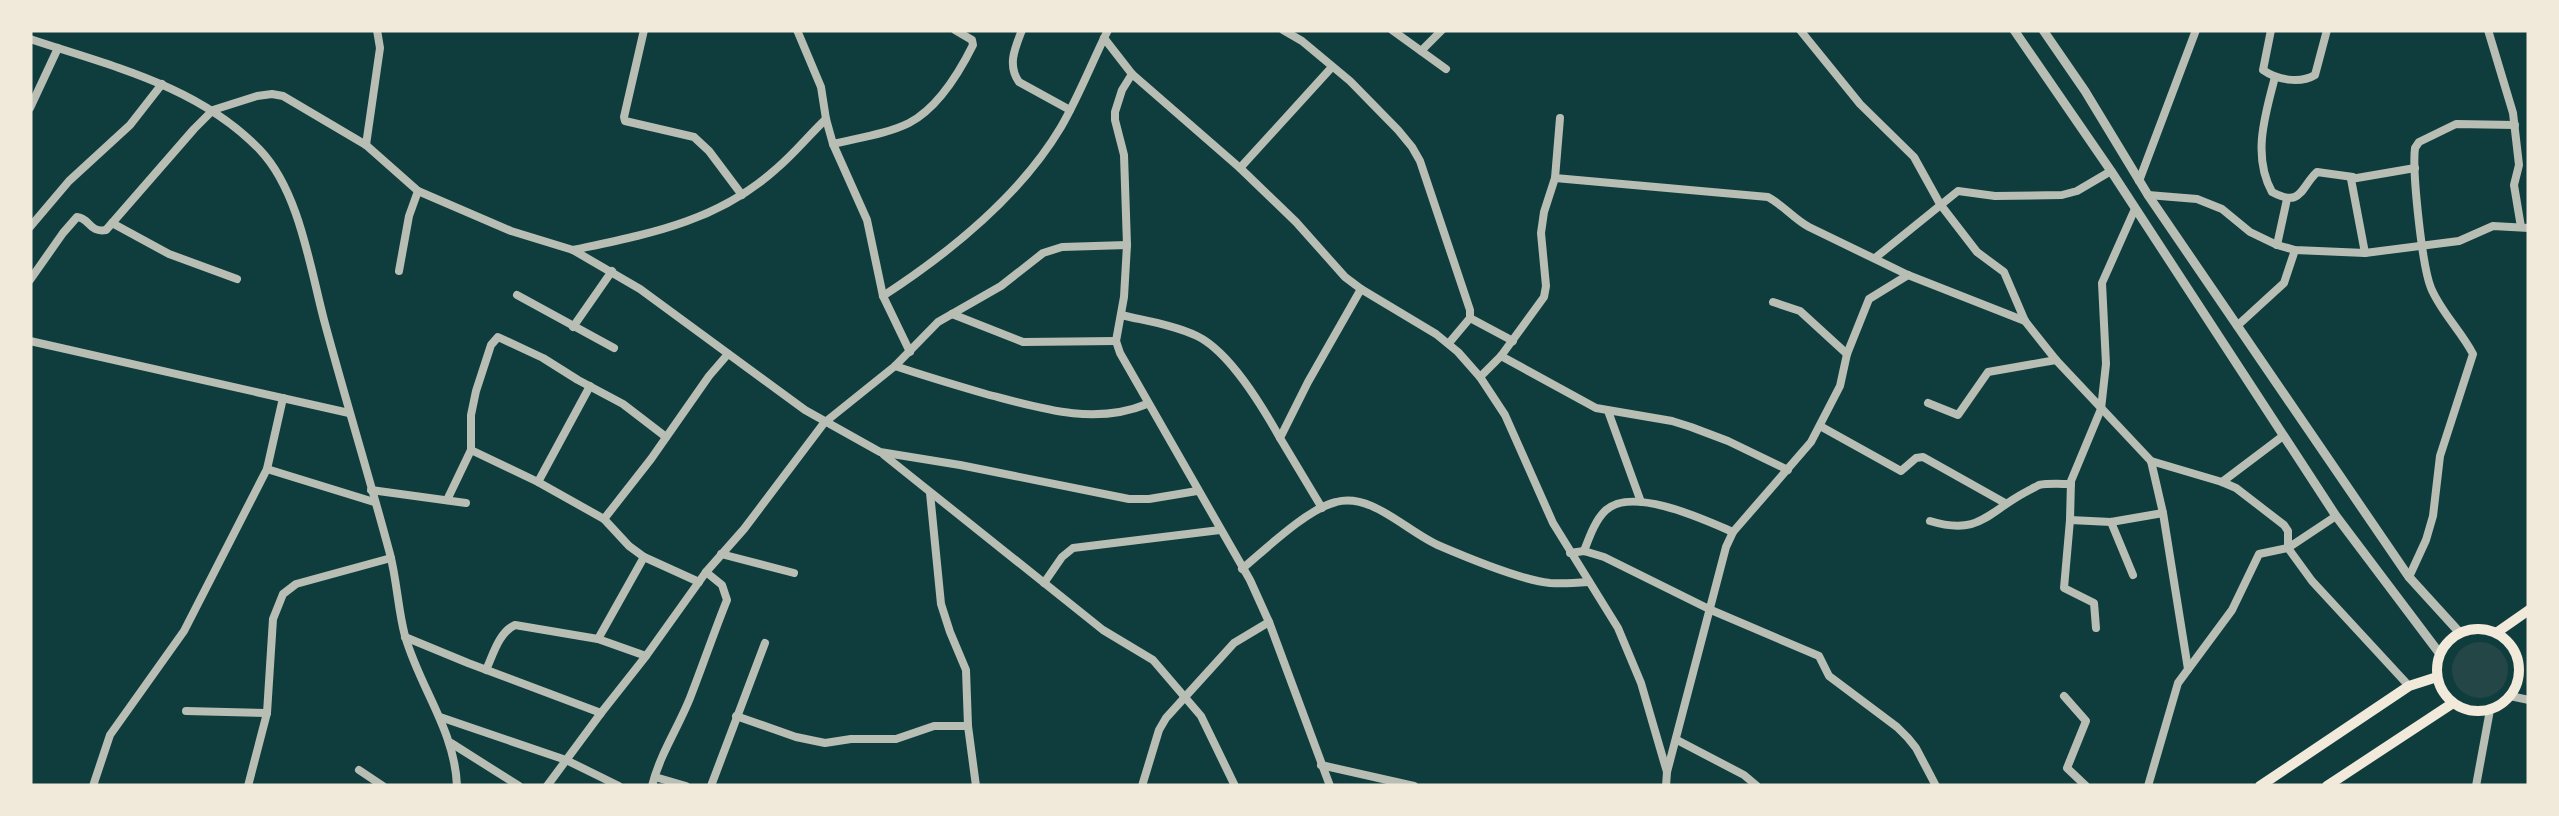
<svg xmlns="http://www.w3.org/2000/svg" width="2559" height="816" viewBox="0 0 2559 816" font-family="'DM Sans',sans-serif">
  <rect width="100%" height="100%" fill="#0f3d3e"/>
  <circle fill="#244646" cx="2480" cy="670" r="28"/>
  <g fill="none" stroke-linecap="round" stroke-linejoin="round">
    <g stroke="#b8beb3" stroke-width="8">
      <polyline points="644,30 624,117 625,121 694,137 709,151 742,195"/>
      <polyline points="797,30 821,87 826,119 833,144 867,220 883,296 910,352"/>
      <path d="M1022 30C1015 48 1007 65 1019 82L1070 110"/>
      <polyline points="1283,30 1302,41 1350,81 1398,130 1412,147 1420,161 1470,310 1470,318 1449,343"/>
      <polyline points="1392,30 1446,69"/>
      <polyline points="1800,30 1860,104 1914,157 1940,204 1977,252 2004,272 2025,321 2056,360 2151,461 2163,513 2188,669"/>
      <path d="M2271 30 2263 70C2277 80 2300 84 2315 75L2327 30"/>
      <polyline points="2488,30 2513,113 2519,165 2514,185 2521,227"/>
      <polyline points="1104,38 1132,74 1240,168 1332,67"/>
      <path d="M30 39C111 66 199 86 260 150 299 191 310 267 324 320 345 398 369 476 390 554 397 581 398 610 405 636 420 688 455 731 457 786"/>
      <polyline points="1421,51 1442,30"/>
      <polyline points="1132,74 1122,90 1115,112 1115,120 1124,155 1127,245 1124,297 1116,341 1120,353 1250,580 1269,622 1330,786"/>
      <path d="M2275 77C2265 115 2252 156 2272 192 2302 208 2300 188 2317 172L2353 177"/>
      <polyline points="30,108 58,48"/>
      <path d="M833 144C857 138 887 134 909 123 938 108 959 73 973 45L972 40 955 30"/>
      <polyline points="366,145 380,48 377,30"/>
      <polyline points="1240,168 1296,222 1345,277 1361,289 1436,334 1458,352 1480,377 1505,415 1553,523 1618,628 1641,683 1667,772 1666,786"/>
      <path d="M1555 178 1768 197C1783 205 1794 219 1809 227L1908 275 2025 321"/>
      <polyline points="2139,181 2196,30"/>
      <polyline points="2148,195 2197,199 2222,209 2250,232 2277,245 2295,250 2365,253 2459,241 2493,226 2529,228"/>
      <polyline points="112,223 169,254 237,279"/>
      <polyline points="30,227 69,181 130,125 162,84"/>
      <polyline points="2277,245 2287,199"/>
      <path d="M573 250C648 234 717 222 776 169 794 154 809 135 826 119"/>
      <polyline points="2365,253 2351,179 2415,168"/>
      <polyline points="1875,258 1958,191 1995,196 2062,195 2077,191 2111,171"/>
      <polyline points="399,271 409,216 418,191"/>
      <path d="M30 280 63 233 77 217C90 218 89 233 106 230L194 129 213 110 257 96 272 94 283 96 366 145 418 191 511 231 573 250 640 289 805 410 880 452 960 465 1129 499H1149L1197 491"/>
      <polyline points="517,295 614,348"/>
      <path d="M883 296C949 253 1020 196 1061 127 1079 96 1092 62 1108 30"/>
      <polyline points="1773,302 1800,311 1847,354"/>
      <polyline points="952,314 1023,342 1116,341"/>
      <path d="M1121 315C1146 321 1174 325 1197 336 1230 352 1262 406 1280 438"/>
      <polyline points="1470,318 1513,341"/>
      <polyline points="2237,326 2284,283 2295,250"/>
      <polyline points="573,327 612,271"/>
      <polyline points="30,341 349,413"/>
      <polyline points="1501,356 1596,408 1672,421 1691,427 1728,441 1788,470"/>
      <path d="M895 366C925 376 955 385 986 394 1039 408 1094 426 1147 404"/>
      <polyline points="1480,377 1501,356 1544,297 1546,286 1541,233 1544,212 1555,178 1560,118"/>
      <polyline points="1928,403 1958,415 1988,372 2056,360"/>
      <polyline points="1608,411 1641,502"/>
      <polyline points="1820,426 1901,471 1916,458 1923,457 2005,503"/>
      <polyline points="471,450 538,482 604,519 629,546 644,557 699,582"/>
      <polyline points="884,455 1103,630 1153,660 1201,716 1235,786"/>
      <polyline points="2151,461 2222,482 2236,488 2284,525 2288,531 2288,548 2312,581 2409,686"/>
      <polyline points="267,469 374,502"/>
      <polyline points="538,482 590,386"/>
      <polyline points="2222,482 2283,436"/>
      <polyline points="371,490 466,503"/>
      <polyline points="930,493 941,604 950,632 966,670 968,726 976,786"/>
      <polyline points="447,500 471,450 471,415 476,391 491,345 498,337 543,358 578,380 623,404 666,437"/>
      <polyline points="1322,508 1280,438 1308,382 1361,289"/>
      <polyline points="604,519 651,459 709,376 728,354"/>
      <polyline points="2070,520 2111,522 2163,513"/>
      <path d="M1930 521C1979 536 1987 513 2024 493 2026 492 2037 486 2039 485 2048 483 2061 484 2071 484"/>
      <polyline points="2111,522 2133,575"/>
      <polyline points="1733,532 1811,442 1840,386 1847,354 1869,299 1908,275"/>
      <path d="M1584 551C1589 538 1595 520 1606 510 1633 486 1705 520 1733 532L1726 547 1667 772"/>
      <polyline points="1570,553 1584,551 1604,557 1711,610 1819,656 1829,676 1897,727 1908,738 1916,748 1936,786"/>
      <polyline points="721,554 794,573"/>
      <polyline points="644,557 598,639 646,656"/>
      <path d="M1242 569C1266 549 1307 509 1336 502 1372 492 1408 533 1440 546 1468 558 1521 580 1550 583 1563 584 1576 583 1589 582"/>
      <path d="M2409 577 2426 540 2433 516 2440 456 2473 354C2461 331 2441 312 2431 288 2422 266 2412 171 2415 148L2419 142 2456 124 2515 125"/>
      <polyline points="1044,583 1062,557 1073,548 1220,530"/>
      <polyline points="2096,628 2094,603 2064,588 2070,520 2071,481 2101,409 2106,364 2102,283 2134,211"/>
      <polyline points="405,637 468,663 601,713"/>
      <path d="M486 670C493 655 499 632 515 625L598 639"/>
      <polyline points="2064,696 2086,721 2067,768 2086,786"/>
      <polyline points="2510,696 2529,700"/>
      <polyline points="186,711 267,713"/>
      <polyline points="736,716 796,737 825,743 851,739 896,739 934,726 968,726"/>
      <polyline points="440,717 566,760 619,786"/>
      <polyline points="1677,740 1744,775 1757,786"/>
      <polyline points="451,743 519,786"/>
      <polyline points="1321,765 1414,786"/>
      <polyline points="359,770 383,786"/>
      <polyline points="655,777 686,786"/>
      <polyline points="93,786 110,735 184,631 267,469 283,398"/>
      <polyline points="248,786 267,713 273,619 283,594 296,584 391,558"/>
      <polyline points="547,786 601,713 646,656 706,572 744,529 824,423 895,366 938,322 1001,286 1043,253 1062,247 1127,245"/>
      <path d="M652 786C660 754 678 728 690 698 703 665 714 632 727 600L722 585 706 572"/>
      <polyline points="711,786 765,643"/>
      <polyline points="1142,786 1159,730 1166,718 1234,643 1269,622"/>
      <polyline points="2148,786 2178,683 2232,610 2259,554 2288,548 2336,516"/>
      <polyline points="2476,786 2490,710"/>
    </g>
    <g stroke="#b8beb3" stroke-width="9">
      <polyline points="2014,30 2111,171 2336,516 2440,654"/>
      <polyline points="2043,30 2085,91 2148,195 2409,577 2460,633"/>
    </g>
    <g stroke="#f1e9da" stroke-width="10">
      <circle cx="2478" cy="670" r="41"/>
      <polyline points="2496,633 2529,610"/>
      <polyline points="2260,786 2409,686 2437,677"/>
      <polyline points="2327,786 2453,703"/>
    </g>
  </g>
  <rect width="2559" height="816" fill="none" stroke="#f1e9da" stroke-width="65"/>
</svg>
